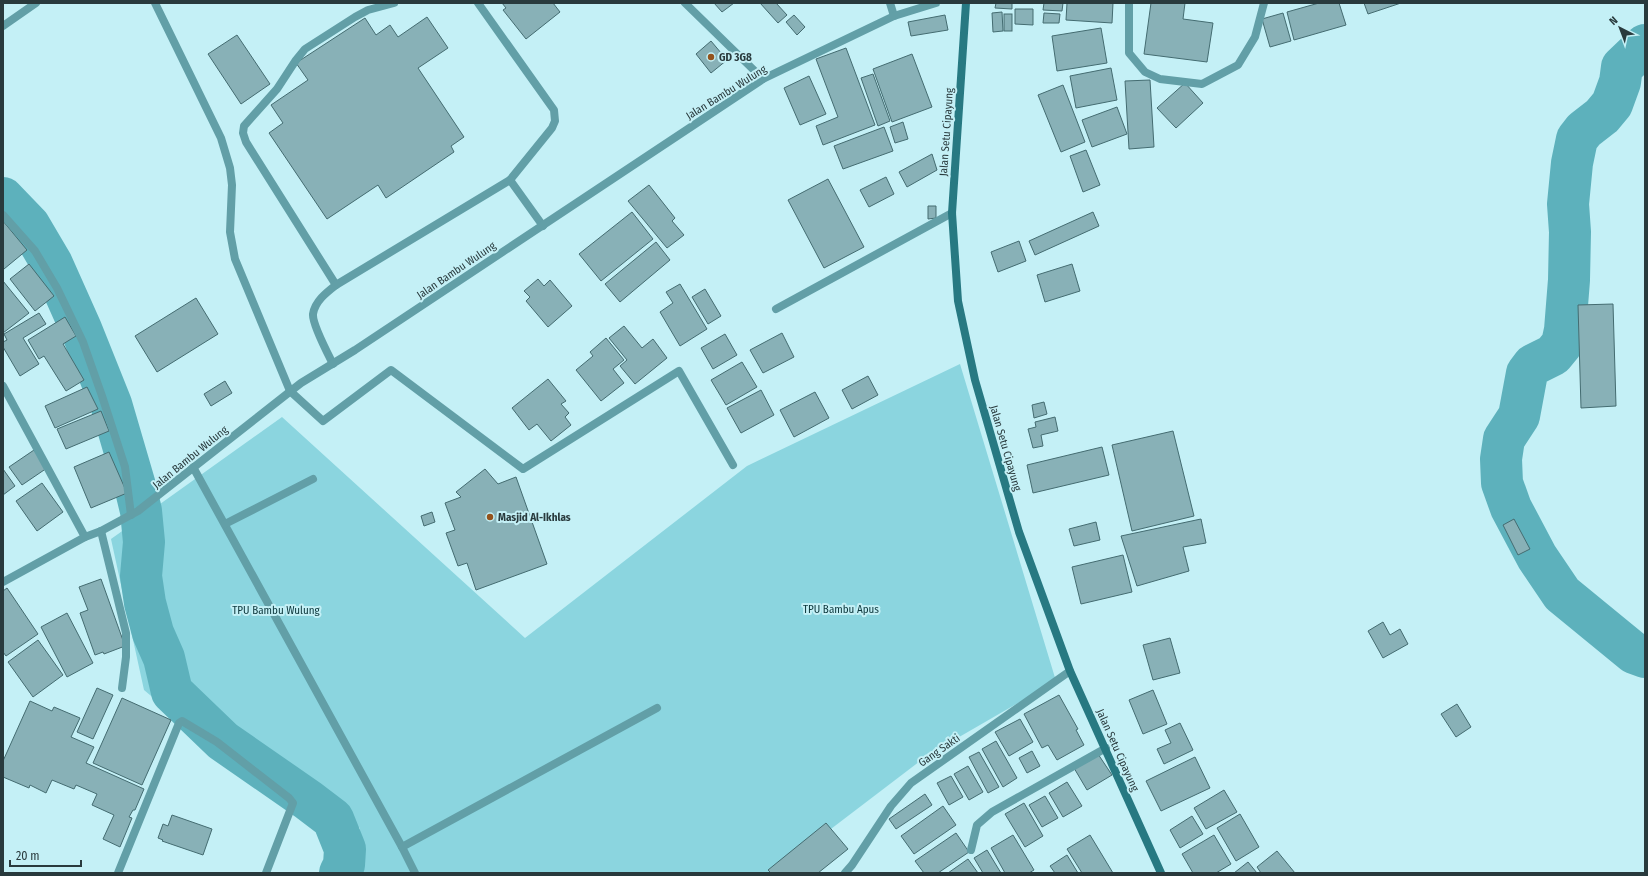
<svg xmlns="http://www.w3.org/2000/svg" width="1648" height="876" viewBox="0 0 1648 876" font-family="'Fira Sans Condensed',sans-serif">
  <rect width="100%" height="100%" fill="#c4f0f6"/>
  <polygon fill="#8bd5df" points="960,364 1056,681 928,755 823,835 777,873 345,873 360,828 230,762 144,690 111,539 282,417 525,638 747,466"/>
  <g fill="none" stroke-linecap="round" stroke-linejoin="round">
    <g stroke="#5db1bc" stroke-width="42">
      <polyline points="1645,45 1622,67 1620,82 1612,104 1602,116 1584,130 1577,139 1572,163 1568,204 1570,232 1569,280 1565,330 1562,344 1553,355 1533,365 1527,373 1519,416 1504,439 1501,459 1502,483 1511,508 1537,557 1562,594 1634,653 1645,657"/>
      <polyline points="3,198 29,225 52,264 81,329 111,404 135,486 141,511 144,542 141,576 145,603 153,633 164,658 172,692 223,741 308,800 333,819 345,849 344,865 340,873"/>
    </g>
  </g>
  <g fill="#88b1b7" stroke="#446c71">
    <polygon points="502,3 553,3 560,12 526,39 503,10 506,8"/>
    <polygon points="714,3 734,3 722,12"/>
    <polygon points="760,3 776,3 787,15 778,23"/>
    <polygon points="996,3 1012,3 1012,9 995,8"/>
    <polygon points="1044,3 1063,3 1062,11 1043,10"/>
    <polygon points="1067,3 1113,3 1112,23 1066,20"/>
    <polygon points="1151,3 1185,3 1183,19 1213,23 1207,62 1144,54"/>
    <polygon points="1319,3 1339,3 1346,25 1294,40 1287,12"/>
    <polygon points="1364,3 1401,3 1368,14"/>
    <polygon points="1015,9 1033,9 1033,25 1015,24"/>
    <polygon points="1002,12 1003,31 993,32 992,13"/>
    <polygon points="1044,13 1060,14 1059,23 1043,23"/>
    <polygon points="1283,13 1291,41 1270,47 1262,19"/>
    <rect x="1004" y="14" width="8" height="17"/>
    <polygon points="794,15 805,27 797,35 786,22"/>
    <polygon points="945,15 948,30 911,36 908,22"/>
    <polygon points="427,17 448,48 418,68 464,137 451,146 454,152 386,198 378,185 327,219 269,133 283,123 271,105 308,80 296,63 365,18 376,35 390,25 398,37"/>
    <polygon points="1101,28 1107,63 1057,71 1052,36"/>
    <polygon points="237,35 270,84 241,104 208,54"/>
    <polygon points="711,41 727,60 711,73 696,54"/>
    <polygon points="846,48 875,125 823,145 816,126 838,117 816,59"/>
    <polygon points="912,54 932,107 892,122 873,69"/>
    <polygon points="1111,68 1117,100 1076,108 1070,76"/>
    <polygon points="873,74 890,121 878,126 861,78"/>
    <polygon points="809,76 826,114 800,125 784,88"/>
    <polygon points="1150,80 1154,147 1129,149 1125,81"/>
    <polygon points="1185,83 1203,103 1176,128 1157,108"/>
    <polygon points="1063,85 1085,142 1061,152 1038,95"/>
    <polygon points="1117,107 1127,134 1092,147 1082,120"/>
    <polygon points="903,122 908,139 895,143 890,127"/>
    <polygon points="884,127 893,151 843,169 834,146"/>
    <polygon points="1086,150 1100,185 1083,192 1070,156"/>
    <polygon points="932,154 937,170 907,187 899,172"/>
    <polygon points="886,177 894,194 869,207 860,190"/>
    <polygon points="828,179 864,247 824,268 788,200"/>
    <polygon points="649,185 675,218 672,221 684,235 667,248 628,201"/>
    <polygon points="928,206 936,206 936,218 928,219"/>
    <polygon points="632,212 653,239 601,281 579,254"/>
    <polygon points="1093,212 1099,226 1035,255 1029,241"/>
    <polygon points="3,221 27,250 4,269 3,268"/>
    <polygon points="1019,241 1026,261 998,272 991,252"/>
    <polygon points="656,242 670,260 620,302 605,284"/>
    <polygon points="29,264 54,296 35,311 10,279"/>
    <polygon points="1072,264 1080,291 1045,302 1037,275"/>
    <polygon points="538,279 544,286 550,280 572,306 548,327 526,301 530,297 524,291"/>
    <polygon points="3,281 29,313 3,333"/>
    <polygon points="680,284 707,329 680,346 660,312 673,303 666,292"/>
    <polygon points="705,289 721,316 708,324 692,297"/>
    <polygon points="196,298 218,334 157,372 135,336"/>
    <polygon points="1613,304 1616,406 1581,408 1578,305"/>
    <polygon points="39,313 46,324 23,338 39,364 20,376 3,347 3,342 7,340 4,334"/>
    <polygon points="65,317 76,336 63,344 84,380 66,391 44,356 39,359 28,340"/>
    <polygon points="624,326 642,348 653,339 667,358 635,384 620,366 627,360 609,338"/>
    <polygon points="782,333 794,357 763,373 750,350"/>
    <polygon points="725,334 737,355 713,369 701,348"/>
    <polygon points="606,338 624,360 613,369 624,383 601,401 576,370 593,356 590,352"/>
    <polygon points="742,362 757,387 726,405 711,380"/>
    <polygon points="868,376 878,395 852,409 842,390"/>
    <polygon points="548,379 566,401 561,404 569,413 565,417 571,425 551,441 537,424 529,430 512,408"/>
    <polygon points="225,381 232,393 211,406 204,394"/>
    <polygon points="87,387 98,409 55,428 45,406"/>
    <polygon points="761,390 774,415 741,433 727,408"/>
    <polygon points="815,392 829,418 794,437 780,410"/>
    <polygon points="1044,402 1047,414 1034,418 1032,405"/>
    <polygon points="101,411 109,431 66,449 57,429"/>
    <polygon points="1055,417 1058,431 1041,435 1043,446 1033,448 1028,429 1036,427 1035,422"/>
    <polygon points="1173,431 1194,516 1132,531 1112,445"/>
    <polygon points="1102,447 1109,475 1033,493 1027,465"/>
    <polygon points="34,450 47,468 22,485 9,467"/>
    <polygon points="109,452 127,493 91,508 74,467"/>
    <polygon points="3,469 15,486 3,495"/>
    <polygon points="485,469 498,484 516,477 547,564 476,590 467,563 458,566 446,533 455,530 445,503 461,497 456,492"/>
    <polygon points="42,483 63,512 37,531 16,501"/>
    <polygon points="432,512 435,522 424,526 421,516"/>
    <polygon points="1201,519 1206,543 1183,547 1189,571 1137,586 1121,536"/>
    <polygon points="1514,519 1530,549 1518,555 1503,525"/>
    <polygon points="1096,522 1100,540 1074,546 1069,529"/>
    <polygon points="1123,555 1132,592 1081,604 1072,567"/>
    <polygon points="101,579 125,646 104,654 103,652 95,655 80,613 88,610 79,587"/>
    <polygon points="7,588 38,634 6,656 3,652 3,591"/>
    <polygon points="67,613 93,663 67,677 41,627"/>
    <polygon points="1383,622 1390,635 1400,629 1408,644 1383,658 1368,631"/>
    <polygon points="1170,638 1180,673 1153,680 1143,645"/>
    <polygon points="38,640 63,675 33,697 8,662"/>
    <polygon points="97,688 113,695 93,739 77,732"/>
    <polygon points="1153,690 1167,724 1143,734 1129,700"/>
    <polygon points="1059,695 1078,729 1076,730 1084,745 1057,760 1048,745 1042,748 1024,714"/>
    <polygon points="122,698 171,720 142,785 93,763"/>
    <polygon points="30,701 52,711 54,707 80,718 71,737 94,747 86,763 144,789 135,810 133,810 129,817 132,818 120,847 103,839 114,815 92,805 97,794 76,785 74,789 52,780 46,793 30,785 29,788 3,777 3,761"/>
    <polygon points="1457,704 1471,727 1456,737 1441,714"/>
    <polygon points="1020,719 1033,742 1009,756 995,732"/>
    <polygon points="1180,723 1193,750 1164,764 1157,749 1171,743 1165,730"/>
    <polygon points="996,741 1017,778 1003,787 982,749"/>
    <polygon points="1032,751 1040,766 1027,773 1019,758"/>
    <polygon points="979,752 999,787 988,793 969,757"/>
    <polygon points="1098,754 1112,775 1087,790 1074,768"/>
    <polygon points="1195,757 1210,788 1161,811 1146,781"/>
    <polygon points="968,766 983,792 969,800 954,774"/>
    <polygon points="951,776 963,797 949,805 937,783"/>
    <polygon points="1067,782 1082,806 1063,817 1049,793"/>
    <polygon points="1224,790 1237,812 1206,829 1194,808"/>
    <polygon points="925,794 932,805 896,829 889,819"/>
    <polygon points="1045,796 1058,818 1042,827 1029,805"/>
    <polygon points="1024,803 1043,836 1025,847 1005,814"/>
    <polygon points="943,806 956,825 914,854 901,836"/>
    <polygon points="1240,814 1259,847 1236,861 1217,828"/>
    <polygon points="172,815 212,829 203,855 162,841 163,840 158,838 163,824 168,826"/>
    <polygon points="1192,816 1203,834 1180,848 1170,830"/>
    <polygon points="826,823 848,849 818,873 771,873 768,870"/>
    <polygon points="956,833 969,852 938,873 924,873 915,861"/>
    <polygon points="1013,835 1034,870 1029,873 1005,873 991,848"/>
    <polygon points="1090,835 1113,873 1082,873 1067,849"/>
    <polygon points="1214,835 1231,864 1216,873 1193,873 1182,854"/>
    <polygon points="987,850 1001,873 983,873 974,858"/>
    <polygon points="1277,851 1295,873 1261,873 1257,867"/>
    <polygon points="1067,855 1078,873 1055,873 1050,866"/>
    <polygon points="968,859 978,873 948,873"/>
    <polygon points="1248,862 1257,873 1234,873"/>
  </g>
  <g fill="none" stroke-linecap="round" stroke-linejoin="round">
    <g stroke="#629fa7" stroke-width="8">
      <polyline points="478,3 554,110 555,121 552,128 510,180 543,226"/>
      <polyline points="336,285 246,142 243,133 244,126 277,89 296,60 305,49 355,17 368,10 394,3"/>
      <path d="M333 364C328 354 312 324 313 314 315 301 327 292 336 285L510 180"/>
      <polyline points="290,391 323,421 391,370 523,469 679,371 733,465"/>
      <polyline points="193,467 402,847 415,873"/>
      <polyline points="225,524 313,479"/>
      <polyline points="402,847 657,708"/>
    </g>
    <g stroke="#629fa7" stroke-width="8">
      <polyline points="155,3 221,138 230,168 232,185 230,232 235,259 290,391"/>
      <polyline points="685,3 763,79"/>
      <polyline points="890,3 894,16"/>
      <polyline points="1129,3 1129,53 1145,72 1160,79 1202,84 1238,65 1255,37 1264,3"/>
      <polyline points="3,26 36,3"/>
      <polyline points="3,215 35,251 57,288 83,342 102,396 125,467 131,515"/>
      <polyline points="776,309 952,213"/>
      <polyline points="3,386 85,537"/>
      <polyline points="101,531 126,633 126,657 122,688"/>
      <polyline points="3,582 85,537 101,531 138,511 301,383 355,350 763,79 894,16 936,3"/>
      <polyline points="971,850 977,825 992,812 1106,748"/>
      <polyline points="118,873 179,723 182,721 217,742 289,798 293,803 266,873"/>
      <polyline points="845,873 852,865 891,806 911,783 1070,671"/>
    </g>
    <polyline stroke="#277982" stroke-width="8" points="966,3 952,213 958,301 975,380 1019,532 1070,671 1161,873"/>
  </g>
  <g fill="#94531d" stroke="#c4f0f6" stroke-width="1.5">
    <circle cx="711" cy="57" r="4"/>
    <circle cx="490" cy="517" r="4"/>
  </g>
  <g text-anchor="middle" stroke-width="4" stroke-linejoin="round" paint-order="stroke">
    <g font-size="11" font-weight="bold" fill="#293a3d" stroke="#c4f0f6" text-anchor="start">
      <text x="719" y="61">GD 3G8</text>
      <text x="498" y="521">Masjid Al-Ikhlas</text>
    </g>
    <g font-size="11" fill="#293a3d" stroke="#c4f0f6">
      <text transform="translate(726 92) rotate(-32)" y="4">Jalan Bambu Wulung</text>
      <text transform="translate(946 132) rotate(-86)" y="4">Jalan Setu Cipayung</text>
      <text transform="translate(456 270) rotate(-34)" y="4">Jalan Bambu Wulung</text>
      <text transform="translate(1006 448) rotate(74)" y="4">Jalan Setu Cipayung</text>
      <text transform="translate(190 457) rotate(-39)" y="4">Jalan Bambu Wulung</text>
      <text transform="translate(939 750) rotate(-35)" y="4">Gang Sakti</text>
      <text transform="translate(1118 750) rotate(66)" y="4">Jalan Setu Cipayung</text>
    </g>
    <g font-size="11" fill="#0d373c" stroke="#c4f0f6">
      <text x="841" y="613">TPU Bambu Apus</text>
      <text x="276" y="614">TPU Bambu Wulung</text>
    </g>
  </g>
  <rect width="1648" height="876" fill="none" stroke="#293a3d" stroke-width="8"/>
  <g transform="translate(1620 28) rotate(318)" stroke="#c4f0f6" stroke-width="3" paint-order="stroke">
  <path d="M0-3L7 15L0 10L-7 15Z" fill="#293a3d"/>
  <text y="-6" font-size="11" font-weight="bold" text-anchor="middle" fill="#293a3d">N</text>
  </g>
  <path d="M10 860v6h71v-6" fill="none" stroke="#293a3d" stroke-width="2"/>
  <text x="16" y="860" font-size="12" fill="#293a3d" stroke="#c4f0f6" stroke-width="3" paint-order="stroke">20 m</text>
</svg>
